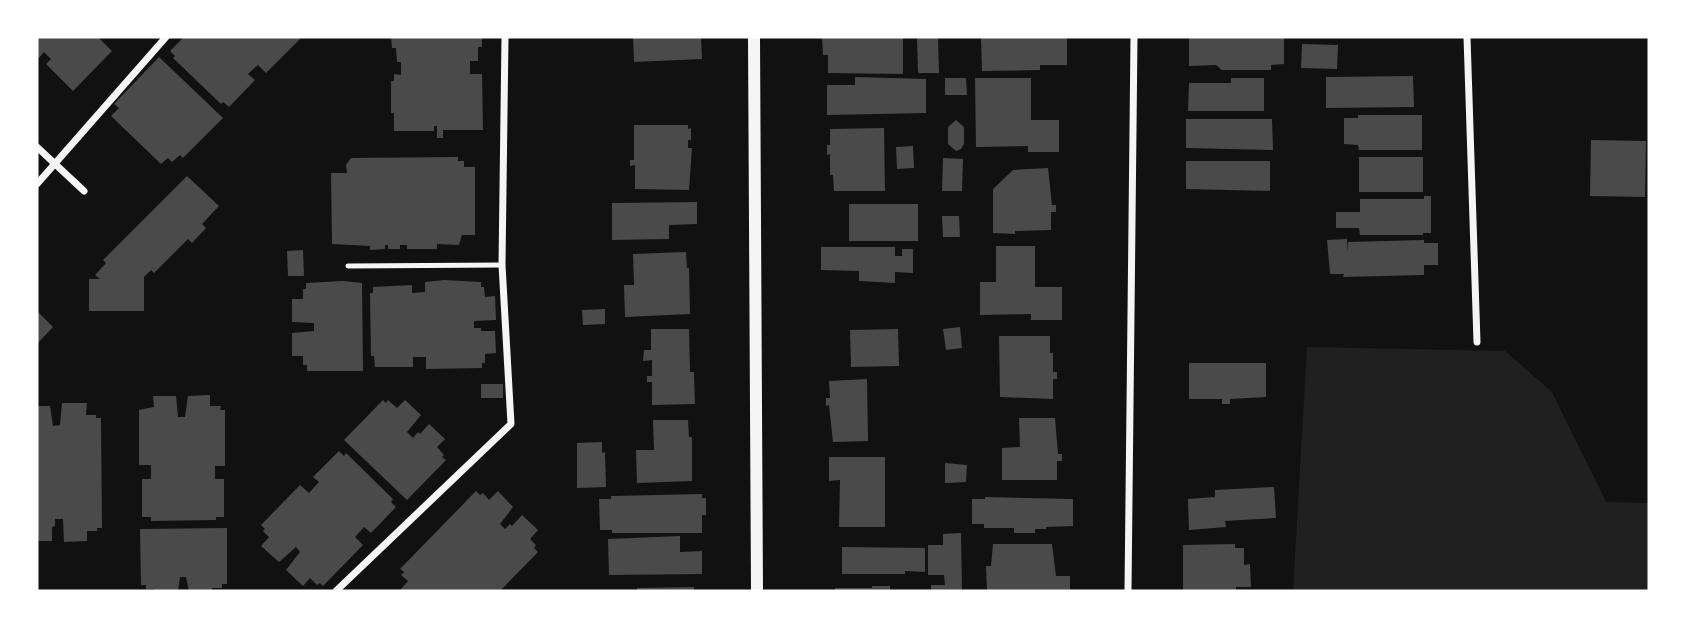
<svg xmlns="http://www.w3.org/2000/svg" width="1686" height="628" viewBox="0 0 1686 628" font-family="Jost,sans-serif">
  <rect width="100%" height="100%" fill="#111"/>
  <polygon fill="#202020" points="1307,347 1505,351 1552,392 1606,502 1649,503 1649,591 1293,591"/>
  <g fill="#4a4a4a">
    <polygon points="37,37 98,37 112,51 73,91 46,64 51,59 44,52 39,58 37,56"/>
    <polygon points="184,37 302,37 266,73 258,65 248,74 255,80 229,107 223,102 221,104 173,58 175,56 170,51"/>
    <polygon points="391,37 482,37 482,47 478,47 478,61 470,61 470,74 482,74 483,130 443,130 443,138 437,138 437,126 434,126 434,131 394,131 394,113 391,113 391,81 394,81 394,74 401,75 401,62 397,62 396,48 392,48"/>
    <polygon points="633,37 701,37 702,59 634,62"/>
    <polygon points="822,37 903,37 903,74 828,73 828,55 823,55"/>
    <polygon points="917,37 938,37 939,73 918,73"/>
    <polygon points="981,37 1067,37 1067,65 1040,65 1040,70 982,71"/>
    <polygon points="1189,37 1284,37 1284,64 1271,65 1271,70 1222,70 1216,65 1189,66"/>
    <polygon points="1302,44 1338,45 1337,69 1301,68"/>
    <polygon points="159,57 223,118 183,158 180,155 172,162 168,158 161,164 111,116 119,108 114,104"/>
    <polygon points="1413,76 1414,107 1326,108 1326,77"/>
    <polygon points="855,77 926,79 926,113 827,115 827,85 855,85"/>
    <polygon points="945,78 966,78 967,95 945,95"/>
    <polygon points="975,78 1031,78 1031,120 1059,120 1059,152 1028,152 1028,146 976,147"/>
    <polygon points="1231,78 1264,78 1264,111 1188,111 1189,83 1231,83"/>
    <polygon points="1358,115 1422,115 1422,150 1359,150 1358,145 1344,144 1344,118 1358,118"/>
    <polygon points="1186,119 1272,119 1273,150 1186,148"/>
    <polygon points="956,120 964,127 964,144 961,149 956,151 948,144 948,127"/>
    <polygon points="634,125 688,125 688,129 691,128 691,140 688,140 688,148 692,148 689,190 635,189 635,165 630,166 630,160 634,160"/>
    <polygon points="884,128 885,191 834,191 833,175 830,175 830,154 827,155 827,145 830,145 830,129"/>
    <polygon points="1591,140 1646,141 1645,197 1590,196"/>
    <polygon points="913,146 914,168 897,169 896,147"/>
    <polygon points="458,157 458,161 464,161 464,167 475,167 475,235 462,235 459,245 437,244 437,249 407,249 407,245 400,245 400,249 388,249 388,245 385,245 385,249 370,250 370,246 332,244 331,173 347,173 346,165 351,158"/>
    <rect x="1359" y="157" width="64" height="35"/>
    <polygon points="943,158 963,159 962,191 942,191"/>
    <polygon points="1186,161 1270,161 1270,191 1186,189"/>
    <polygon points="1048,168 1052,205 1056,205 1056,212 1051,212 1051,230 1015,231 1015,234 993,233 993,189 1013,170"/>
    <polygon points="187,176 219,206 202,224 206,228 192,243 188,239 154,273 151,270 144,277 144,311 89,311 89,279 100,279 95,275 106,263 103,260"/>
    <polygon points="1424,196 1431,196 1431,233 1423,233 1423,235 1360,235 1359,228 1336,228 1336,212 1360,212 1360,199 1424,199"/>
    <polygon points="697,202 697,224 669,225 669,239 612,240 612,203"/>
    <rect x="849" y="204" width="69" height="37"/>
    <polygon points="942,216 959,216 960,237 943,237"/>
    <polygon points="1347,239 1347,252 1348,242 1424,240 1424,243 1438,243 1438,265 1424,265 1424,275 1343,277 1344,274 1330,274 1327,240"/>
    <polygon points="996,246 1035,246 1035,287 1062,287 1062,320 1031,320 1031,314 980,315 980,282 996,282"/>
    <polygon points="821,247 895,247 895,256 902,256 902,249 913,249 913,273 895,272 895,283 859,281 859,271 821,270"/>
    <polygon points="303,250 304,276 288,276 287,251"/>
    <polygon points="686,252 687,268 689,268 690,314 625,317 624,285 634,285 633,254"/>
    <polygon points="444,280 481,282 481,287 484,287 485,297 495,296 496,320 474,321 474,328 481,328 481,331 495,331 496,353 485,354 485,363 482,363 482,368 426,369 426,357 413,357 413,367 375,367 374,356 371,356 370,293 373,293 373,287 412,285 412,293 425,292 425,282"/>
    <polygon points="343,281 362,283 363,371 307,371 307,365 303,365 303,356 292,356 292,333 314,331 314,323 292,322 292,299 303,299 303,289 306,289 306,283"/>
    <polygon points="605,309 605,324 583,325 582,310"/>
    <polygon points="37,311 53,327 37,344"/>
    <polygon points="960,327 962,348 946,350 943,329"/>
    <polygon points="651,329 689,329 690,372 694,372 695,404 652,405 652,382 647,382 647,376 652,376 652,360 643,361 644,350 651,350"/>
    <polygon points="898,329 899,366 851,367 850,330"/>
    <polygon points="999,336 1050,336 1050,353 1053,353 1053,372 1057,372 1057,379 1053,379 1053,399 1000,397"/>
    <polygon points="1189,363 1266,363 1266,397 1230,399 1230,404 1222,404 1222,399 1189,399"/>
    <polygon points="867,379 868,441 833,442 829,405 826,406 826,398 830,398 829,381"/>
    <rect x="481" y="384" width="22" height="14"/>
    <polygon points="210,395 210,406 221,406 220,410 225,410 225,466 215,466 215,479 224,479 224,517 216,517 216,520 151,521 151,517 142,517 142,479 151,479 151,465 139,465 139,410 154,407 153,396 176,396 178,417 185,417 188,396"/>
    <polygon points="383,400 386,403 388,400 397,408 405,400 421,415 407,432 413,438 418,432 420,434 429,424 445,439 437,447 444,455 442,457 446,460 407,500 344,440"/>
    <polygon points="62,403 87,403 86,415 96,415 96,418 101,418 102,528 97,528 97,531 87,531 87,541 64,542 63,519 55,519 55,526 52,527 52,541 37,541 37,406 50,406 53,426 60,425"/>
    <polygon points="1019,418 1055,418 1058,454 1062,454 1062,461 1057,461 1057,480 1002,480 1002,448 1020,447"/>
    <polygon points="653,420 688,420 689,437 692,437 692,481 637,483 636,450 654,450"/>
    <polygon points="602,442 602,453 605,452 606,487 577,488 577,443"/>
    <polygon points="339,451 344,456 346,453 393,499 391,502 396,507 371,533 364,527 355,537 363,545 323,586 320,583 317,585 310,578 303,586 286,570 300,552 296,547 279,562 261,546 269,537 263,531 265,529 261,525 300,485 309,493 319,482 313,477"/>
    <polygon points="829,457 885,457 885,527 839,527 840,480 829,481"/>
    <polygon points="945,463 967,465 966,482 945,483"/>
    <polygon points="1274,487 1276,518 1225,521 1226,527 1189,530 1188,499 1215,497 1215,490"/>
    <polygon points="476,491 480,495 483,493 489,500 498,491 513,507 500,524 505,529 510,524 512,526 522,515 538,530 530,539 536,545 534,548 538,552 500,591 403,591 401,589 408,581 401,575 404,572 400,569"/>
    <polygon points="702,494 702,498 706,498 706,515 702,515 702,533 612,533 612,530 600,530 599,499 611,499 611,496"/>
    <polygon points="985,497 1073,499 1073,526 1046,527 1046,529 1035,529 1035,533 1014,533 1014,528 984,528 984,524 972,524 972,499 985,499"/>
    <polygon points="227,528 227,584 222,584 222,588 212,588 212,591 189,591 186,577 180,577 178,591 155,591 155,589 146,589 146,585 141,585 140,529"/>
    <polygon points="961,533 962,591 931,591 931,585 945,585 944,575 928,575 928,545 943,545 943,534"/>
    <polygon points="680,536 680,552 702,551 702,574 609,575 608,539"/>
    <polygon points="993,544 1052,544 1056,576 1070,576 1070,591 987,591 986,566 991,566"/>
    <polygon points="1235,544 1235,548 1244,548 1244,565 1250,564 1251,587 1236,587 1236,591 1183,591 1183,545"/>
    <polygon points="842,547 925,548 925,572 905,571 905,574 842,574"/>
    <polygon points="872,586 890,586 890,591 835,591 835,588 872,588"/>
    <polygon points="694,587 694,591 637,591 637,588"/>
  </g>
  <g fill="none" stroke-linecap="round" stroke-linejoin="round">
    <polyline stroke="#f5f5f5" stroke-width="5" points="348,266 502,265"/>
    <g stroke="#f5f5f5" stroke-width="7">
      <polyline points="1467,37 1477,342"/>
      <polyline points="37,147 84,191"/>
      <polyline points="37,184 166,37"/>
      <polyline points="336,591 511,424 502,265 505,37"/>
      <polyline points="1128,591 1134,37"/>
    </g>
    <polyline stroke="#f5f5f5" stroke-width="12" points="754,37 757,591"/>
  </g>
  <rect width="1686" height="628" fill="none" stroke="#ffffff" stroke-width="77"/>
</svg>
